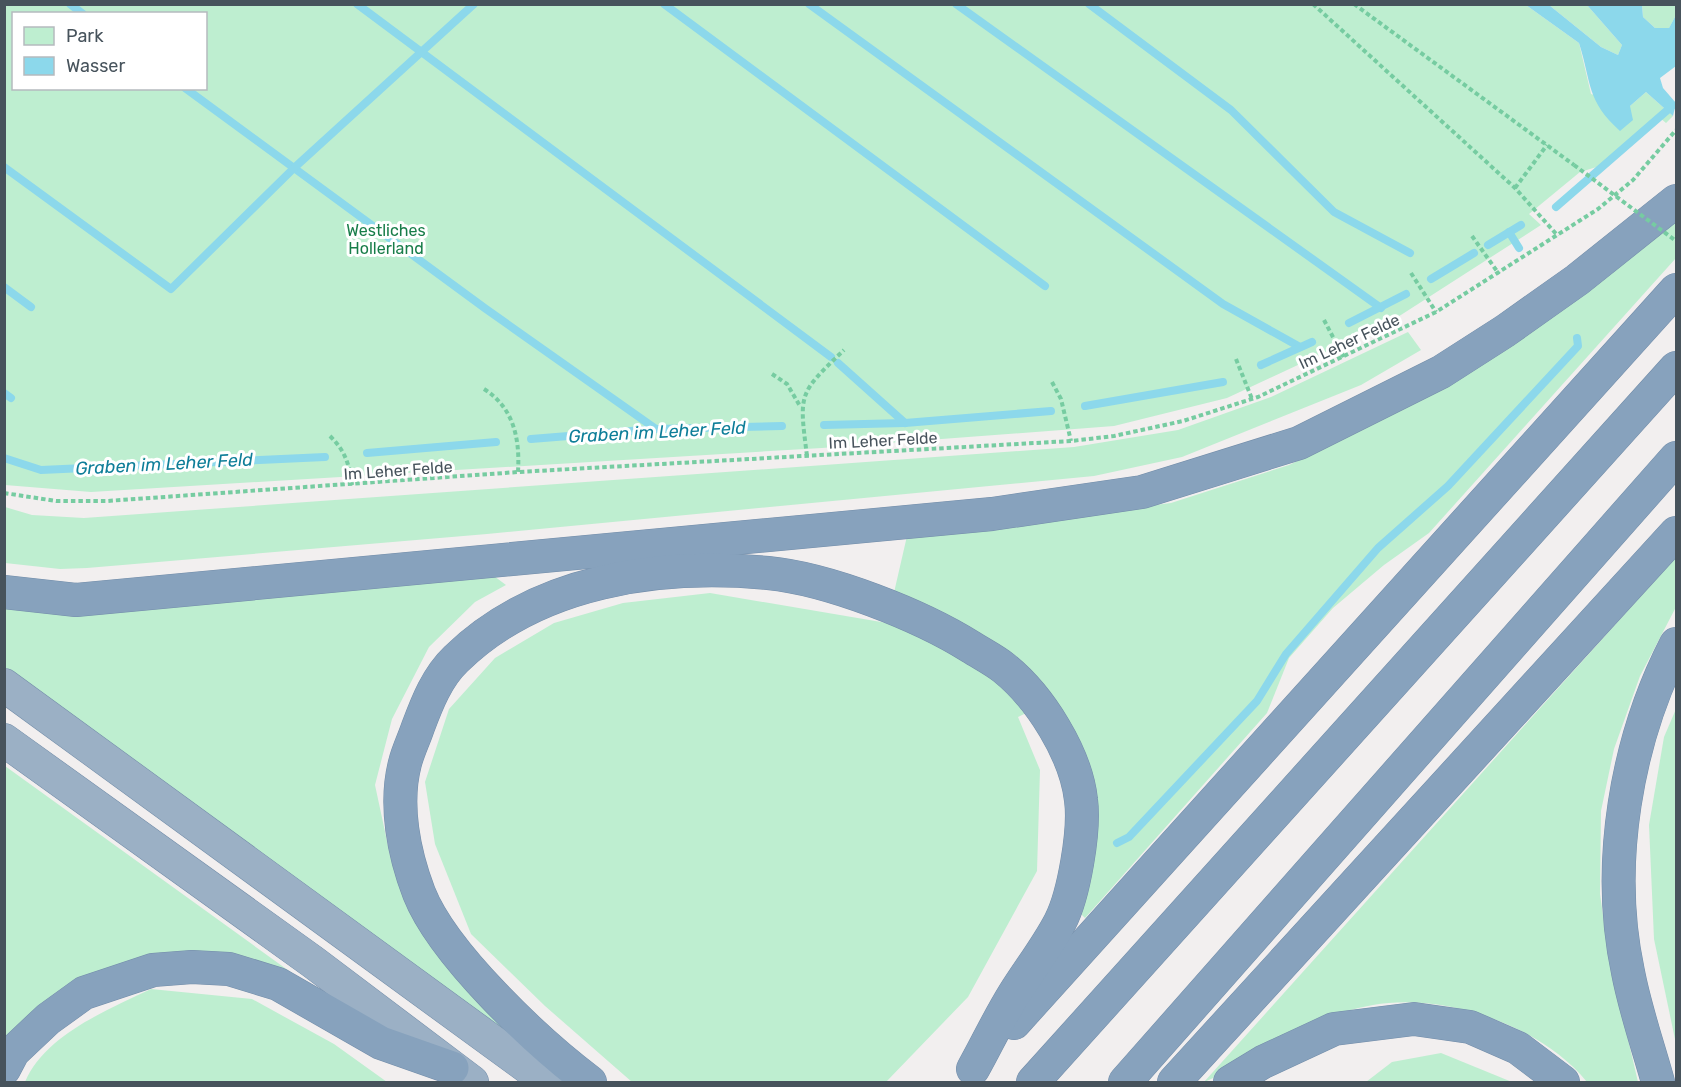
<svg xmlns="http://www.w3.org/2000/svg" width="1681" height="1087" viewBox="0 0 1681 1087" font-family="Rubik,sans-serif">
  <rect width="100%" height="100%" fill="#f2efef"/>
  <g fill="#beeed0" fill-rule="evenodd">
    <path d="M4 5H1526L1579 43 1591 94 1630 106 1646 92 1673 116 1666 123 1659 117 1600 166 1580 172 1529 214 1541 225 1390 322 1227 398 1114 426 822 448 91 492 5 485ZM14 14H206V88H14Z"/>
    <polygon points="1549,5 1587,5 1622,45 1618,55 1601,47"/>
    <polygon points="1642,5 1676,5 1676,15 1669,28 1655,28 1643,17"/>
    <polygon points="1676,214 1676,258 1429,533 1384,565 1333,608 1289,658 1267,713 1085,918 1079,912 1053,700 1018,717 1040,770 1037,871 968,997 886,1082 632,1082 545,1006 471,934 435,844 425,782 449,709 495,658 554,623 623,603 710,593 887,623 907,536 1171,503 1289,465 1356,433"/>
    <polygon points="1408,332 1421,350 1361,385 1182,457 1094,476 487,534 87,568 60,569 5,563 5,507 32,515 84,518 1074,447 1178,430 1271,397"/>
    <path d="M1676 557V607L1640 676 1614 749 1601 811 1600 894 1609 958 1638 1082H1587C1542 1026 1444 992 1373 1005 1334 1012 1296 1028 1261 1045 1241 1055 1225 1075 1204 1082Z"/>
    <polygon points="494,576 506,585 475,602 429,647 392,719 375,785 390,855 418,918 523,1045 5,667 4,601"/>
    <polygon points="1676,709 1676,1044 1654,939 1649,825 1664,737"/>
    <polygon points="5,766 303,981 192,952 137,958 73,981 5,1046"/>
    <path d="M151 989 252 999 334 1044 387 1082H25C45 1035 107 1010 151 989Z"/>
    <polygon points="1441,1053 1512,1082 1366,1082 1392,1062"/>
  </g>
  <path fill="#8cd8eb" d="M1526 5H1549L1601 47 1618 55 1622 45 1587 5H1642L1643 17 1655 28H1669L1676 15V66L1660 78 1663 88 1676 103 1673 116 1646 92 1630 106 1633 120 1620 131C1586 100 1592 84 1579 43Z"/>
  <g fill="none" stroke-linecap="round" stroke-linejoin="round">
    <g stroke="#8cd8eb" stroke-width="8">
      <polyline points="70,4 83,14"/>
      <polyline points="357,4 831,357"/>
      <polyline points="664,4 1045,286"/>
      <polyline points="809,4 1223,304 1300,347"/>
      <polyline points="956,4 1381,308"/>
      <polyline points="1089,4 1231,110 1334,212 1410,253"/>
      <polyline points="185,88 486,309 656,429"/>
      <polyline points="4,167 171,289 294,168 474,4"/>
      <polyline points="1556,207 1671,107"/>
      <polyline points="1509,232 1519,248"/>
      <polyline points="1488,245 1521,225"/>
      <polyline points="1431,279 1474,253"/>
      <polyline points="4,287 31,307"/>
      <polyline points="1349,323 1406,294"/>
      <polyline points="838,363 905,423"/>
      <polyline points="1261,365 1312,342"/>
      <polyline points="4,393 11,398"/>
      <polyline points="1085,406 1223,382"/>
      <polyline points="824,425 905,423 1051,411"/>
      <polyline points="531,439 656,429 782,426"/>
      <polyline points="367,453 496,442"/>
      <polyline points="4,458 41,470 325,457"/>
      <polyline points="1117,843 1129,837 1257,701 1286,654 1378,548 1448,486 1578,346 1577,338"/>
    </g>
    <g stroke="#738da9" stroke-width="34">
      <g id="trunk">
        <polyline points="4,685 548,1082"/>
        <polyline points="4,740 313,962 472,1082"/>
      </g>
    </g>
    <g stroke="#738da9" stroke-width="34">
      <g id="motorway">
        <polyline points="4,592 76,600 992,514 1142,492 1299,443 1441,372 1505,331 1577,280 1676,201"/>
        <polyline points="1014,1023 1676,290"/>
        <polyline points="4,1069 13,1052 48,1019 84,993 153,970 192,967 229,969 278,984 381,1043 452,1068"/>
        <path d="M590 1082C537 1042 443 954 419 893 404 854 394 805 405 763 408 751 414 739 418 727 427 703 437 677 456 659 537 580 659 563 768 573 829 579 920 615 971 647 982 654 994 660 1004 668 1040 697 1076 754 1081 800 1085 830 1074 895 1060 922 1047 947 1029 970 1014 994 999 1018 987 1044 973 1069"/>
        <polyline points="1033,1082 1676,368"/>
        <polyline points="1125,1082 1676,458"/>
        <polyline points="1174,1082 1676,533"/>
        <polyline points="1230,1082 1263,1062 1334,1029 1414,1019 1470,1027 1518,1048 1563,1082"/>
        <path d="M1658 1082C1648 1046 1635 1009 1628 972 1605 865 1626 741 1676 644"/>
      </g>
    </g>
    <g stroke="#76cca1" stroke-width="4" stroke-dasharray="4.5 3" stroke-linecap="butt">
      <polyline points="1313,4 1515,188 1558,236"/>
      <polyline points="1354,4 1574,165"/>
      <polyline points="1515,188 1547,145"/>
      <polyline points="1472,236 1499,274"/>
      <polyline points="1411,273 1436,312"/>
      <polyline points="1324,320 1344,358"/>
      <polyline points="1236,359 1252,399"/>
      <polyline points="772,374 787,384 800,406"/>
      <polyline points="1052,382 1061,399 1071,441"/>
      <path d="M484 389C514 408 520 439 518 472"/>
      <path d="M330 436C346 452 349 464 352 485"/>
      <path d="M807 456C799 393 798 394 844 350"/>
      <polyline points="4,493 56,501 107,501 518,472 1071,441 1114,436 1183,421 1258,397 1436,312 1598,209 1633,180 1676,130"/>
    </g>
    <use href="#trunk" stroke="#9bb0c5" stroke-width="33"/>
    <use href="#motorway" stroke="#87a2bd" stroke-width="33"/>
    <polyline stroke="#76cca1" stroke-width="4" stroke-dasharray="4.5 3" stroke-linecap="butt" points="1574,165 1676,241"/>
  </g>
  <g text-anchor="middle" stroke-width="6" stroke-linejoin="round" paint-order="stroke">
    <g font-size="16" fill="#187d49" stroke="#fff">
      <text x="386" y="236">Westliches<tspan x="386" dy="18">Hollerland</tspan></text>
    </g>
    <g font-size="16" fill="#47535c" stroke="#fff">
      <text transform="translate(1349 341) rotate(-25)" y="6">Im Leher Felde</text>
      <text transform="translate(883 440) rotate(-3)" y="6">Im Leher Felde</text>
      <text transform="translate(398 470) rotate(-4)" y="6">Im Leher Felde</text>
    </g>
    <g font-size="18" font-style="italic" fill="#0e7e99" stroke="#fff">
      <text transform="translate(657 432) rotate(-3)" y="6">Graben im Leher Feld</text>
      <text transform="translate(164 464) rotate(-3)" y="6">Graben im Leher Feld</text>
    </g>
  </g>
  <rect width="1681" height="1087" fill="none" stroke="#47535c" stroke-width="12"/>
  <rect x="12" y="12" width="195" height="78" fill="#ffffff" stroke="#b5babe" stroke-width="1.5"/>
  <rect x="24" y="27" width="30" height="18" fill="#beeed0" stroke="#b5babe" stroke-width="1.5"/>
  <text x="66" y="42" font-size="18" fill="#47535c">Park</text>
  <rect x="24" y="57" width="30" height="18" fill="#8cd8eb" stroke="#b5babe" stroke-width="1.5"/>
  <text x="66" y="72" font-size="18" fill="#47535c">Wasser</text>
</svg>
